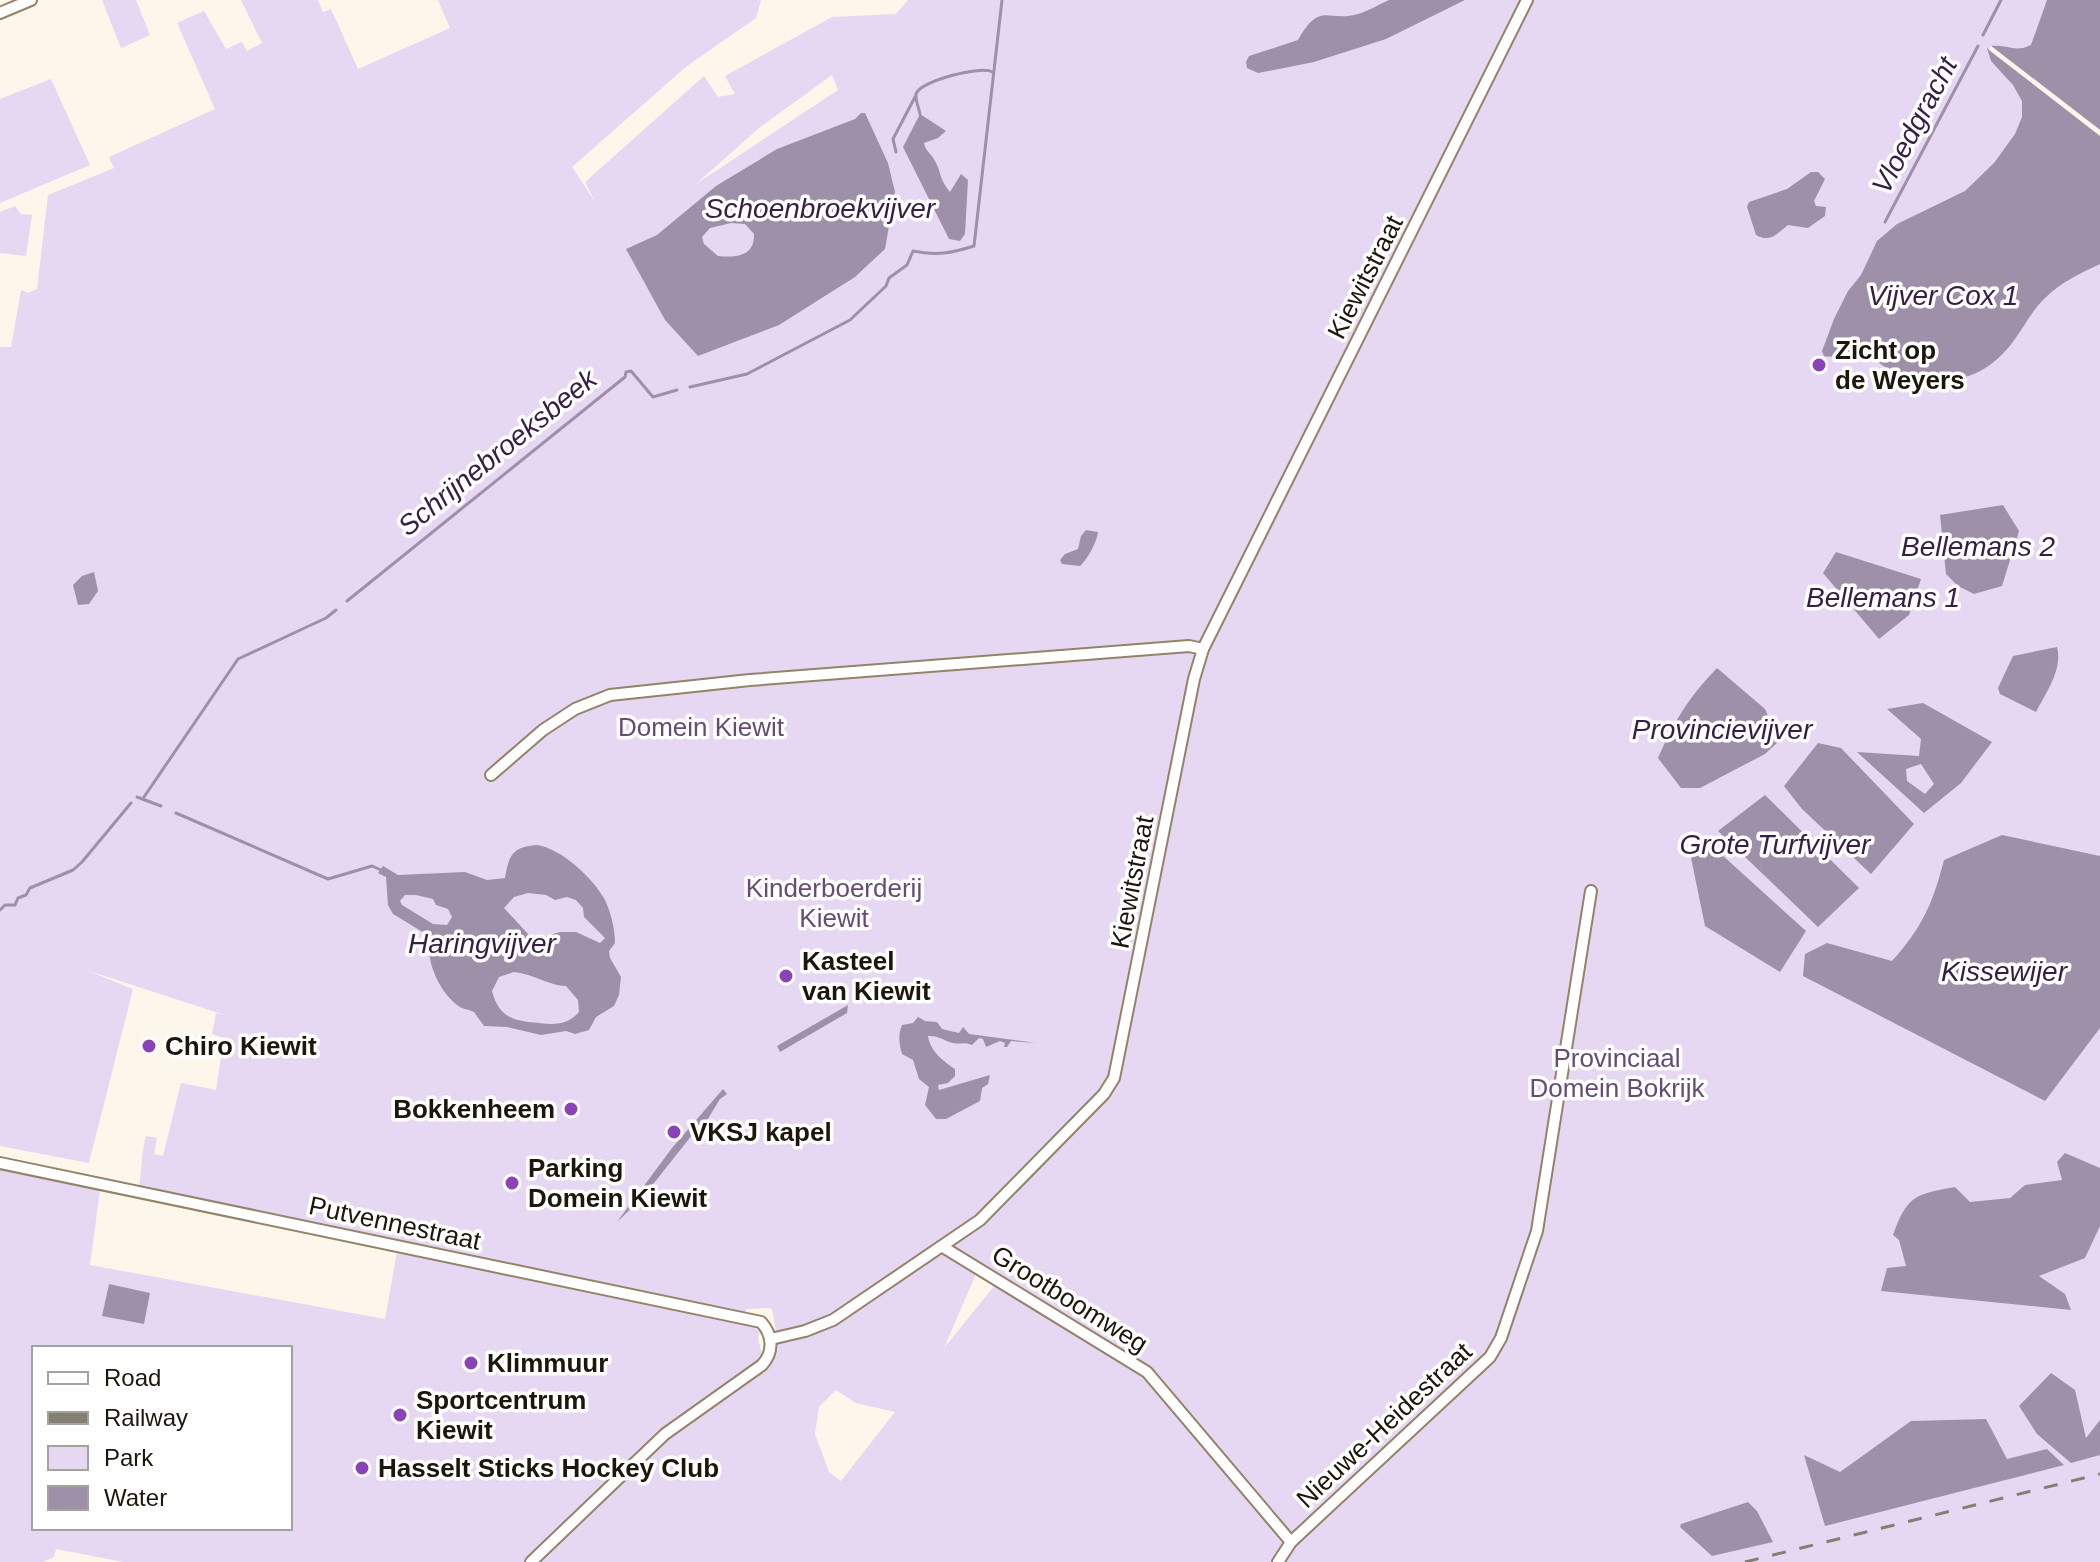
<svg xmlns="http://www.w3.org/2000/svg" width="2100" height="1562" viewBox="0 0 2100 1562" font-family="Arial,sans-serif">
  <rect width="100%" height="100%" fill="#fdf6ea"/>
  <g fill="#e6d8f2" fill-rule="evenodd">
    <polygon points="102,0 136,0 150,35 121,48"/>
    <path d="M241 0H318L323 12 331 9 358 69 450 28 438 0H761L756 18 687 66 572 167 596 203 585 182 704 76 718 97 735 94 725 76 832 17 896 14 908 0H2100V1562H537L566 1523 525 1562H124L56 1549 54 1557 43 1562H0V1169L100 1190 90 1265 385 1319 397 1252 567 1288 571 1277 139 1186C142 1169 141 1154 146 1136L157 1138 154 1154 163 1156 181 1083 216 1090 224 1038 212 1034 216 1013 228 1016 86 970 133 989 89 1163 0 1146V347H11L21 290 28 293 37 289 48 195 114 168 109 157 215 109 177 23 204 11 226 49 242 42 247 51 262 43ZM832 75 838 90 696 184 759 128ZM977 1273 995 1285 944 1348 976 1274ZM768 1308 772 1309 778 1343 762 1355 758 1338 760 1331 743 1321 747 1309ZM34 1348H290V1528H34ZM836 1390 856 1403 895 1412 841 1481 829 1472 815 1434 819 1407Z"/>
    <polygon points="51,79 90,165 0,203 0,99"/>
    <polygon points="15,206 21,214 32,215 26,256 0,253 0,212"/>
  </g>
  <g fill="#9f90aa" fill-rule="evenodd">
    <path d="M1389 0H1465L1386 39 1314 62 1258 73 1247 68 1246 62 1249 56 1298 40C1321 0 1327 23 1358 14 1369 11 1379 4 1389 0Z"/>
    <path d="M2047 0H2100V130L1991 46C2007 44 2015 53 2031 45Z"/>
    <path d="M1987 48 2100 135V264C2079 274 2061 282 2044 299 2032 311 2025 325 2015 339 1987 378 1954 386 1908 378 1889 375 1877 357 1860 352 1847 349 1836 359 1824 356L1822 351 1834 319 1848 291 1861 275 1877 241 1897 224 1965 191 1994 163 2015 134 2022 117V101L2013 85 1991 61Z"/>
    <path d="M861 113H865L888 163 895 192 885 249 855 277 779 325 698 356 665 320 626 249 657 235 716 186 777 149 855 119ZM731 223 745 224 754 234C755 256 736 258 718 256L704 244 702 237 710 228Z"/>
    <path d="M920 114 946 131 938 138 924 143C926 152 931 153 935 161 942 173 938 177 950 192L961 174 968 180 965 234 960 241 949 239 903 147Z"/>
    <path d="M1811 172H1818L1825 179 1814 201 1816 206 1826 207 1825 216 1808 228 1788 225C1777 234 1769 243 1756 235L1747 207 1749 202 1787 189Z"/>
    <polygon points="2003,505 2019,531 2002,586 1974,594 1958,586 1946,574 1940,515"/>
    <path d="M1086 530 1098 532C1097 542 1087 560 1080 566L1062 564 1060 560 1065 554 1078 549 1081 536Z"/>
    <polygon points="1836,552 1921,579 1909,615 1879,639 1823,573"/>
    <polygon points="94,572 98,591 89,604 78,605 73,585 82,576"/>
    <path d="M2057 647C2063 669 2046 693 2036 712L2000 694 1998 688 2013 656Z"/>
    <path d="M1717 668 1765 709 1779 741 1765 754 1700 788H1681L1658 758C1674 721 1689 697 1717 668Z"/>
    <path d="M1923 703 1992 742 1961 783 1924 813 1857 752 1919 756 1921 739 1887 709ZM1921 764 1934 784 1925 794 1907 781 1906 769Z"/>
    <polygon points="1818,743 1841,748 1914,824 1871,874 1802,809 1784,786"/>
    <polygon points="1765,795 1859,888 1818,927 1718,831"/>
    <polygon points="1700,835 1806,931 1780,972 1705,926 1689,848"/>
    <path d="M2002 835 2100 856V1028L2045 1101 1803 976 1805 954 1827 943 1892 961C1922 928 1933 903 1944 860Z"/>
    <path d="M537 845C562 849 593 878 605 900 611 913 615 929 615 943L609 951 610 958 621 977 619 995 614 1006 596 1017 589 1030 575 1034 566 1031 541 1035 507 1027 484 1026 474 1012C468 1009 461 1009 457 1005 439 991 424 959 431 937L393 914 388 905 386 877 378 873 383 866 398 875 465 872 487 880 505 878C509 854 513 847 537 845ZM528 893 546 895 555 900 567 897 576 900 583 908 584 917 605 938 600 943 576 932H560L543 937 529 935 504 908 514 897ZM405 895H416L433 899 436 905 448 909 452 917 447 925 433 924 402 905 400 901ZM514 972C534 974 549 986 566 986L578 1000 579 1012C568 1025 554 1025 539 1023 514 1021 499 1018 492 991L499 977Z"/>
    <polygon points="848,1005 847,1013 780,1052 777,1046"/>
    <path d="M918 1017 925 1021 937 1022 942 1029 959 1033 963 1027 969 1034 1036 1043 1011 1041 1007 1047H1004L1005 1043 1000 1041 986 1047 983 1039 979 1038 972 1045C964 1041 961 1045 953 1043 944 1041 938 1035 928 1036 930 1051 943 1061 955 1069V1076L948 1083 938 1085 939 1090 990 1075 988 1084 982 1088 980 1101 946 1119H936L925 1105 929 1087 919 1079 913 1060 902 1054C899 1044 898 1034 902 1025L913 1023Z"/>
    <polygon points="723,1089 727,1094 720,1099 706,1122 696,1130 654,1183 641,1195 640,1200 617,1222 672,1148"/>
    <path d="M2065 1153 2100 1168V1226L2085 1258 2039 1276 2065 1294 2071 1310 1881 1291 1887 1268 1906 1266 1899 1240 1893 1235C1907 1196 1915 1194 1955 1187L1970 1202 2010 1198 2025 1185 2062 1180 2057 1162Z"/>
    <polygon points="109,1284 150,1293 144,1324 102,1316"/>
    <polygon points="2051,1373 2075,1390 2086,1438 2100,1420 2100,1455 2071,1463 2037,1434 2019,1406"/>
    <polygon points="1986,1419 2007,1459 2047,1449 2064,1465 1825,1526 1804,1455 1840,1472 1911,1421"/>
    <polygon points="1748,1502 1757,1511 1773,1542 1712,1556 1680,1527 1681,1524"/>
  </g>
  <polygon fill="#fdf6ea" points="1991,46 2100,130 2100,136 1989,50"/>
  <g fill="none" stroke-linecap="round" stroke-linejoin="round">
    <g stroke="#9f90aa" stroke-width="3">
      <polyline points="1983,35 2001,0"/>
      <path d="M920 114C919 108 915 100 916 94 919 81 983 65 992 72"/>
      <polyline points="896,152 893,139 915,97"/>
      <polyline points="1885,222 1978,46"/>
      <path d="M690 387 747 374 850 320 886 286 889 278 907 265 913 251C936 256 952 253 974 246L1002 0"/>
      <polyline points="347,601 625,377 626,372 631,371 653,397 677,390"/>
      <polyline points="137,797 161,806"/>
      <polyline points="144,797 238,659 326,618 336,610"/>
      <polyline points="176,813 328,879 372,866 381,870"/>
      <polyline points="0,910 5,905 15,905 18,898 26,895 30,888 73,870 82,862 131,803"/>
    </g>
    <g stroke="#938368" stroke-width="14">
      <g id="minor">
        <polyline points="0,13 31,0"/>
        <polyline points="491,775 543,730 575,709 610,695 750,680 1189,646 1203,649"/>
        <path d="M0 1163 761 1322C773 1335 774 1352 762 1365L665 1434 531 1562"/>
        <polyline points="943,1247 1147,1372 1291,1542"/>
        <polyline points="771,1339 805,1331 833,1320 980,1220 1104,1094 1114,1078 1194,679 1203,649 1527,0"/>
        <polyline points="1278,1562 1291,1542 1490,1357 1501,1338 1537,1231 1591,891"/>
      </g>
    </g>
    <use href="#minor" stroke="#fff" stroke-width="10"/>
    <polyline stroke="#857e73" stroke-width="3" stroke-dasharray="14 14" stroke-linecap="butt" points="1745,1562 2100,1474"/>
  </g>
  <g fill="#8a43b6" stroke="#fff" stroke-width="3">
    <circle cx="1819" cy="365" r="8"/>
    <circle cx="786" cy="976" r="8"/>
    <circle cx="149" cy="1046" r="8"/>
    <circle cx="571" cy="1109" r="8"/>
    <circle cx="674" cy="1132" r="8"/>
    <circle cx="512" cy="1183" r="8"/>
    <circle cx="471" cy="1363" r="8"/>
    <circle cx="400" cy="1415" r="8"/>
    <circle cx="362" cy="1468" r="8"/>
  </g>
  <g text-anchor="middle" stroke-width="7" stroke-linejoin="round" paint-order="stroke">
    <g font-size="26" fill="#1c160b" stroke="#fff">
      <text transform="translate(1365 277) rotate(-63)" y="9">Kiewitstraat</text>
      <text transform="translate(1132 882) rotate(-79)" y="9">Kiewitstraat</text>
      <text transform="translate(395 1223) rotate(12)" y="9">Putvennestraat</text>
      <text transform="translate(1070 1299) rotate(32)" y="9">Grootboomweg</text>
      <text transform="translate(1384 1425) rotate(-43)" y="9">Nieuwe-Heidestraat</text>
    </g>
    <g font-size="26" font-weight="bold" fill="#1c160b" stroke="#fff" text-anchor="start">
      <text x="1835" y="359">Zicht op<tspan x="1835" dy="30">de Weyers</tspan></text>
      <text x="802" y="970">Kasteel<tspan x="802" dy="30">van Kiewit</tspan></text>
      <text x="165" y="1055">Chiro Kiewit</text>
      <text x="555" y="1118" text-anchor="end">Bokkenheem</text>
      <text x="690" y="1141">VKSJ kapel</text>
      <text x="528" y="1177">Parking<tspan x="528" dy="30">Domein Kiewit</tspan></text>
      <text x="487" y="1372">Klimmuur</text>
      <text x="416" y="1409">Sportcentrum<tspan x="416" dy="30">Kiewit</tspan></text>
      <text x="378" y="1477">Hasselt Sticks Hockey Club</text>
    </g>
    <g font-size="26" fill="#644c75" stroke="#fff">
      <text x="701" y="736">Domein Kiewit</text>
      <text x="834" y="897">Kinderboerderij<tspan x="834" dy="30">Kiewit</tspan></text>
      <text x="1617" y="1067">Provinciaal<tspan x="1617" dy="30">Domein Bokrijk</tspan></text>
    </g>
    <g font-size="28" font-style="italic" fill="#351f45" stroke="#fff">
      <text transform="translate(1914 125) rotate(-62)" y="10">Vloedgracht</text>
      <text x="820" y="218">Schoenbroekvijver</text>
      <text x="1943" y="305">Vijver Cox 1</text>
      <text transform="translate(497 452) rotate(-39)" y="10">Schrijnebroeksbeek</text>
      <text x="1978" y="556">Bellemans 2</text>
      <text x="1883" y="607">Bellemans 1</text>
      <text x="1722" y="739">Provincievijver</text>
      <text x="1775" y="854">Grote Turfvijver</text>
      <text x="482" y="953">Haringvijver</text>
      <text x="2004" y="981">Kissewijer</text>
    </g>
  </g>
  <rect x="32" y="1346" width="260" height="184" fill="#ffffff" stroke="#a4a29d" stroke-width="2"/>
  <rect x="48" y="1372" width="40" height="12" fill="#ffffff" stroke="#a4a29d" stroke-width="2"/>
  <text x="104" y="1386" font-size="24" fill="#1c160b">Road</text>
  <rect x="48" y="1412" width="40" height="12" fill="#857e73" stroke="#a4a29d" stroke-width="2"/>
  <text x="104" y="1426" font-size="24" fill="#1c160b">Railway</text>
  <rect x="48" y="1446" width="40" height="24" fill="#e6d8f2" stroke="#a4a29d" stroke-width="2"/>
  <text x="104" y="1466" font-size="24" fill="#1c160b">Park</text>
  <rect x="48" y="1486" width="40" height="24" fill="#9f90aa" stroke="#a4a29d" stroke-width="2"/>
  <text x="104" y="1506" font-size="24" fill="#1c160b">Water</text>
</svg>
